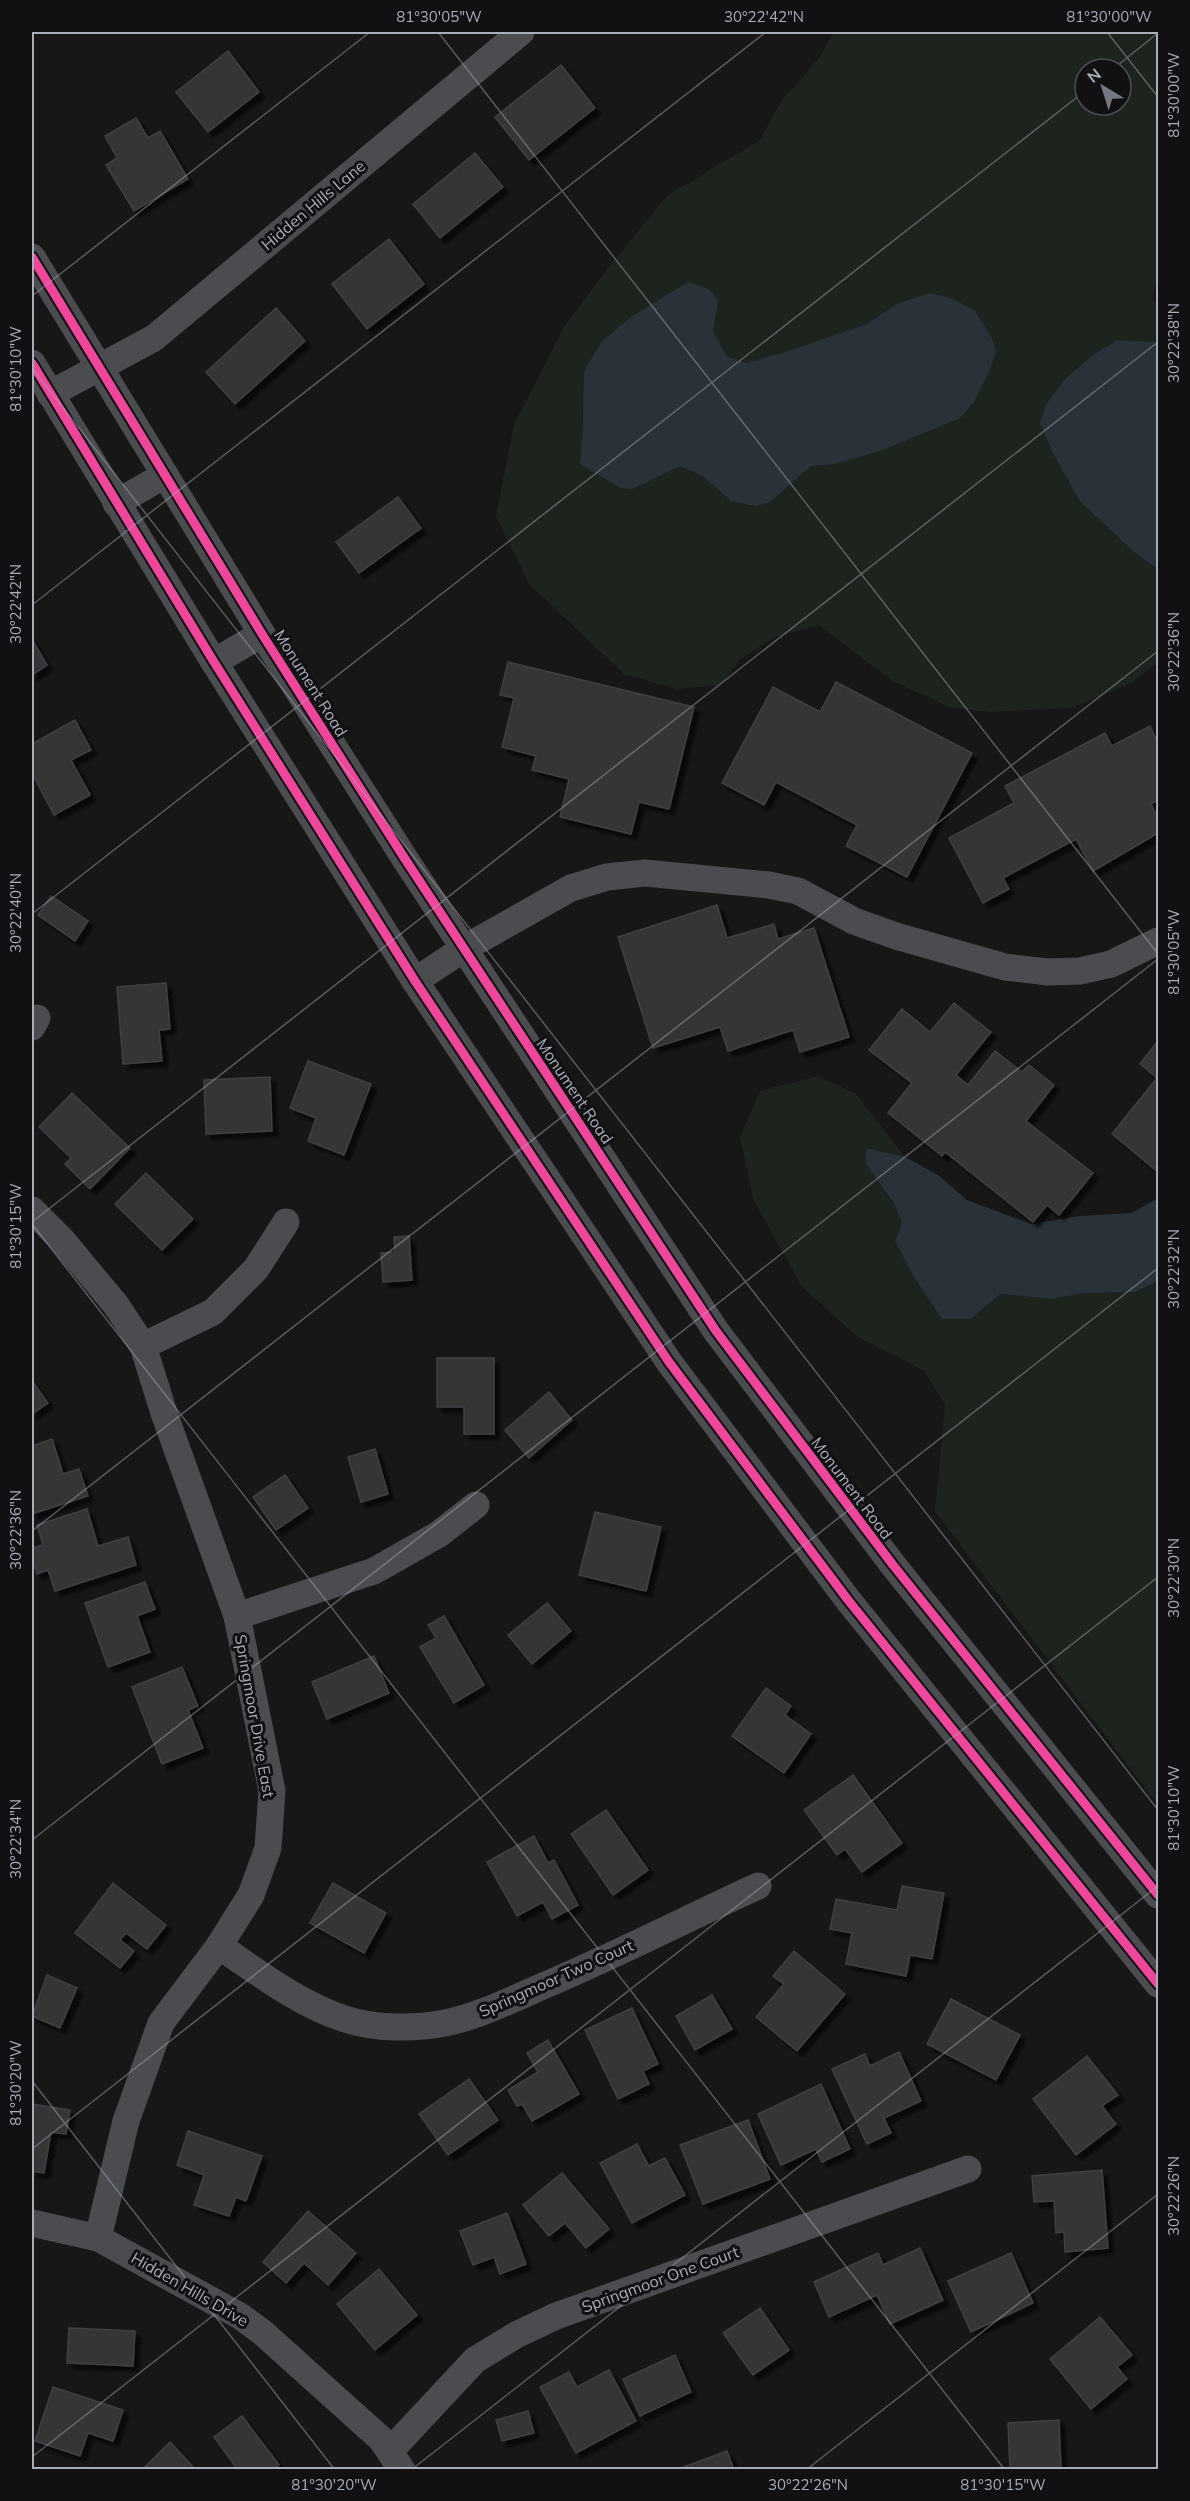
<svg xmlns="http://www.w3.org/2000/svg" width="1190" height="2501" viewBox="0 0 1190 2501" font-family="Mulish,sans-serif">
  <defs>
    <filter id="shadow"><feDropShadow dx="5.5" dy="5.5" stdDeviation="1.5" flood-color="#0009"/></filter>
  </defs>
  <rect width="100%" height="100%" fill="#171717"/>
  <g fill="#1d241e" fill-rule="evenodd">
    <path d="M834 32H1158V274L1152 299 1158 304V342L1117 340 1093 355 1065 379 1134 552 1158 569V662L1133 682 1072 708 990 712 951 708 891 680 819 625 776 637 740 659 721 685 676 689 624 674 529 584 496 516 514 425 564 327 611 264 667 196 760 140 782 100 820 57ZM1085 69H1121V105H1085Z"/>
    <polygon points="818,1076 856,1094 905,1157 866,1148 866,1164 895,1205 902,1223 895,1241 912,1274 942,1319 971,1319 1000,1294 1051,1299 1087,1293 1135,1292 1158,1281 1158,1805 935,1511 945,1405 924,1371 858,1337 802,1287 753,1199 740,1137 760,1091"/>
  </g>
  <g fill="#2a3239">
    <polygon points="688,282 709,289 718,300 713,331 727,357 746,363 786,352 867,324 897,304 930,293 953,299 975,311 991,337 996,351 990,370 974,402 960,418 880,451 834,464 811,466 770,502 756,506 731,501 703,476 680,466 632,489 621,488 580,464 583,429 584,372 601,342 631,317"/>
    <polygon points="1117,340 1158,342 1158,569 1134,552 1080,501 1054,455 1040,423 1047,403 1065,379 1093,355"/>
    <polygon points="866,1148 905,1157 938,1175 967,1200 1031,1224 1080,1216 1132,1213 1158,1198 1158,1281 1135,1292 1087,1293 1051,1299 1000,1294 971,1319 942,1319 912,1274 895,1241 902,1223 895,1205 866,1164"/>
  </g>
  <g fill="#353536" stroke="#3f4043" stroke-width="1.5" filter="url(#shadow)">
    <polygon points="228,51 259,92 208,132 176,92"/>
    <polygon points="561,65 595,108 529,160 495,117"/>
    <polygon points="136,118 148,138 160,131 188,179 134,211 106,165 117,158 105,136"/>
    <polygon points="475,153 503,187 440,238 413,204"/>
    <polygon points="389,239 424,284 367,329 332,284"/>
    <polygon points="276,308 305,341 235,404 206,372"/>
    <polygon points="398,497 421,528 359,573 336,542"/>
    <polygon points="32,639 47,665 32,675"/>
    <polygon points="508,662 694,707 669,809 639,802 631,834 560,817 569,779 532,770 536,756 502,747 514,698 500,695"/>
    <polygon points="836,682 972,753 907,877 846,846 857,825 776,782 764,805 722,783 773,687 820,712"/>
    <polygon points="75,720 91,750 71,760 90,795 54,815 32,773 32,744"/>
    <polygon points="1150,726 1158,743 1158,800 1151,804 1158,819 1158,833 1093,871 1076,839 1003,878 1009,889 983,903 949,838 1014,803 1005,786 1105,733 1112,746"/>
    <polygon points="51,896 88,921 75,941 38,915"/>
    <polygon points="717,905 727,938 774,924 778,939 814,928 849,1037 800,1052 793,1030 728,1051 720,1027 653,1048 618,937"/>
    <polygon points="166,983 170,1029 159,1030 162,1061 123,1064 117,987"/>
    <polygon points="954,1003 991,1032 956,1075 968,1085 995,1051 1022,1072 1029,1065 1054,1085 1026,1121 1093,1173 1059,1215 1047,1205 1033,1222 945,1152 942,1156 888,1113 912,1083 869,1050 902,1009 930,1032"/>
    <polygon points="1158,1041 1158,1172 1112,1134 1157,1078 1140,1064"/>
    <polygon points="308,1061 371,1084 344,1155 308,1141 316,1118 290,1108"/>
    <polygon points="270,1077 272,1131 206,1134 204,1080"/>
    <polygon points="72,1093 130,1148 90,1189 65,1164 71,1158 39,1127"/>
    <polygon points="146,1173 193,1219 162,1250 115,1204"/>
    <polygon points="409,1236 412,1280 383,1282 381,1253 395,1252 394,1237"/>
    <polygon points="437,1358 494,1358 494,1434 464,1434 464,1407 437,1407"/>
    <polygon points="32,1381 48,1403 32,1414"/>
    <polygon points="549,1392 572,1420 529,1458 505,1430"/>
    <polygon points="52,1439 63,1474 79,1469 88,1496 32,1514 32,1446"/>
    <polygon points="375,1449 388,1494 361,1502 348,1457"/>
    <polygon points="285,1475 308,1508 276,1530 253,1497"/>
    <polygon points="87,1509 98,1546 128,1537 136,1565 55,1591 48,1570 37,1574 32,1558 32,1548 43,1545 37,1525"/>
    <polygon points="595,1512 661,1527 646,1591 579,1575"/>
    <polygon points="145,1582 155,1609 137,1616 150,1652 108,1667 85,1603"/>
    <polygon points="547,1603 571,1631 532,1664 508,1635"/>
    <polygon points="444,1616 484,1685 454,1703 420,1647 436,1638 428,1625"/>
    <polygon points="374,1656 389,1693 327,1719 312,1682"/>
    <polygon points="182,1667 198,1706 188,1710 203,1748 162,1764 132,1687"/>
    <polygon points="766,1688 791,1706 785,1715 811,1734 784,1773 732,1736"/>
    <polygon points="853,1775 902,1843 862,1872 845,1849 837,1855 804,1810"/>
    <polygon points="606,1810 648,1870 613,1895 571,1834"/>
    <polygon points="534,1836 548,1863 554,1860 578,1905 552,1919 543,1902 517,1916 487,1862"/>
    <polygon points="113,1883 166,1925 147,1949 126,1933 120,1940 134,1951 120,1968 75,1933"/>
    <polygon points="333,1883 386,1913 364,1953 310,1923"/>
    <polygon points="902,1886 944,1893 932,1959 910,1955 906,1976 846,1964 852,1933 830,1929 836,1899 897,1910"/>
    <polygon points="794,1951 845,1994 797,2051 756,2017 784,1984 773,1976"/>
    <polygon points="47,1975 77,1988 60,2028 32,2016"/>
    <polygon points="712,1995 732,2029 695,2050 676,2016"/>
    <polygon points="951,1999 1020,2035 996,2080 927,2044"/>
    <polygon points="632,2008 658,2064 643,2071 649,2084 618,2099 585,2030"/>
    <polygon points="548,2040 579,2094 532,2121 522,2104 517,2106 508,2090 538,2072 527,2053"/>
    <polygon points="899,2052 921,2101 884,2118 891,2133 867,2144 832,2069 865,2054 870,2066"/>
    <polygon points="1087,2056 1118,2095 1102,2106 1116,2124 1076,2155 1033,2099"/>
    <polygon points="469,2079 498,2120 448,2155 419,2114"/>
    <polygon points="821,2084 850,2149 822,2162 816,2149 781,2165 758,2114"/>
    <polygon points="32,2104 70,2110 66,2134 51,2132 44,2173 32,2171"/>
    <polygon points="748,2120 770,2179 703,2204 680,2145"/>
    <polygon points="188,2131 262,2156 246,2201 236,2197 229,2216 194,2205 204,2175 177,2165"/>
    <polygon points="637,2144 649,2166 665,2158 685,2195 632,2223 600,2163"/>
    <polygon points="1102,2170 1108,2248 1065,2252 1064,2232 1056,2233 1054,2201 1034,2202 1032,2176"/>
    <polygon points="562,2173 609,2229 586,2248 565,2223 549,2236 523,2205"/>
    <polygon points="308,2211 356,2253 328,2285 304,2263 286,2283 263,2262"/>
    <polygon points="507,2213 526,2264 500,2274 494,2257 473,2265 460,2231"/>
    <polygon points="920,2248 943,2300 890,2324 877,2295 829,2317 814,2282 878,2253 883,2265"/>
    <polygon points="1011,2253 1033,2303 971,2332 948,2281"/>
    <polygon points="379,2269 417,2315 375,2350 337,2304"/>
    <polygon points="760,2308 789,2350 753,2375 723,2333"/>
    <polygon points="1100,2317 1132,2355 1117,2367 1127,2379 1091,2409 1050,2359"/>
    <polygon points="69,2328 135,2331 133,2366 67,2363"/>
    <polygon points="675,2355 691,2392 640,2416 623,2379"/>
    <polygon points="609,2370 636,2421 576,2453 540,2387 569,2372 577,2387"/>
    <polygon points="53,2387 123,2410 113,2441 88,2433 80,2456 35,2441"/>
    <polygon points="528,2411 534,2433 502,2441 496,2420"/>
    <polygon points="242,2416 279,2465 273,2470 238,2470 214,2437"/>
    <polygon points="1059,2420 1061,2470 1010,2470 1008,2423"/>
    <polygon points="170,2442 196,2470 142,2470"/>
    <polygon points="727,2451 734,2470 676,2470"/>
  </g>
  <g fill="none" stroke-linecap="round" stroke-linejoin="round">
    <g stroke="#4b4c50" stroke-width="27">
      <polyline points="32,257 262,634 405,859 716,1331 893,1565 1158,1895"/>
      <polyline points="32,363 214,662 415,981 669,1362 848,1600 1158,1984"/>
      <polyline points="50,394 154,338 521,32"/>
      <polyline points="116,503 165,475"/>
      <polyline points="214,662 262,634"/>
      <polyline points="415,981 463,949 571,888 607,877 645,873 769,885 798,891 854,921 896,936 1005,967 1048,972 1080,971 1111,964 1158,941"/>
      <polyline points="32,1027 37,1018"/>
      <polyline points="32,1210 62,1240 116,1305 143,1346 164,1413 237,1616 272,1791 268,1848 251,1895 219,1946 161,2023 126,2121 98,2238"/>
      <polyline points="143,1346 213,1312 256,1269 286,1222"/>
      <polyline points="237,1616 374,1571 439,1534 476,1505"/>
      <path d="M219 1946C259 1973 299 2004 345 2019 375 2029 414 2029 445 2023 479 2016 511 2000 543 1986 616 1955 686 1919 758 1886"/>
      <polyline points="32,2223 98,2238 240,2316 263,2333 381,2439 402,2470"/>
      <polyline points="390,2451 475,2360 516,2335 556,2316 968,2169"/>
    </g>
    <g stroke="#111113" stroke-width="13">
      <g id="cycleway">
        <polyline points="32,257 262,634 405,859 716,1331 893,1565 1158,1895"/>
        <polyline points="32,363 214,662 415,981 669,1362 848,1600 1158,1984"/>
      </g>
    </g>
    <use href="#cycleway" stroke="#ed469a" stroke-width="9"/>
  </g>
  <path fill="none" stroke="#a8adb8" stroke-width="1.5" stroke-opacity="0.45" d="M438 32 1158 954M1107 32 1158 97M1113 69 1158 33M32 296 370 32M32 368 1158 1810M32 605 766 32M32 914 1085 91M32 1222 1158 342M32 1224 1005 2470M32 1531 1158 651M32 1840 1158 959M32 2081 335 2470M32 2149 1158 1268M32 2457 1158 1577M411 2470 1158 1886M806 2470 1158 2194"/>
  <g text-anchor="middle" stroke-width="6" stroke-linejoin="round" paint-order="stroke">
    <g font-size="16" fill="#a8adb8" stroke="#111113">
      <text transform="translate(313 205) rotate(-40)" y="6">Hidden Hills Lane</text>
      <text transform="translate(311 683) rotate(58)" y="6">Monument Road</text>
      <text transform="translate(575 1091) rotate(56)" y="6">Monument Road</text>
      <text transform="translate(852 1488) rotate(53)" y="6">Monument Road</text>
      <text transform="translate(255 1716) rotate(80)" y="6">Springmoor Drive East</text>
      <text transform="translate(556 1978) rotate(-24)" y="6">Springmoor Two Court</text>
      <text transform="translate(660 2279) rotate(-20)" y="6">Springmoor One Court</text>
      <text transform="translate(190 2289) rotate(30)" y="6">Hidden Hills Drive</text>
    </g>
  </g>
  <rect width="1190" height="2501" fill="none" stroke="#111113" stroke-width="66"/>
  <g transform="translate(1103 87) rotate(322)"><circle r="28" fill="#111113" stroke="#4d4f55" stroke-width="1.5"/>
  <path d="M0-4.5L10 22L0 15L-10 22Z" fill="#757880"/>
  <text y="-9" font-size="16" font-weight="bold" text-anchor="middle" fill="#a8adb8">N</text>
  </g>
  <rect x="33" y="33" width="1124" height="2435" fill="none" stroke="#a8adb8" stroke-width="2"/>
  <g font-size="15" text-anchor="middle" fill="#a8adb8">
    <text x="439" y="22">81°30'05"W</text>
    <text x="764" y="22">30°22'42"N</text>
    <text x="1109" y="22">81°30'00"W</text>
    <text transform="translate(1174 95) rotate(-90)" y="5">81°30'00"W</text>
    <text transform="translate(1174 343) rotate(-90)" y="5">30°22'38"N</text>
    <text transform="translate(16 369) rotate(-90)" y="5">81°30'10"W</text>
    <text transform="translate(16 604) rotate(-90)" y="5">30°22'42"N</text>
    <text transform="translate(1174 652) rotate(-90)" y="5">30°22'36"N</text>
    <text transform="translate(16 913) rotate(-90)" y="5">30°22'40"N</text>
    <text transform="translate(1174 952) rotate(-90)" y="5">81°30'05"W</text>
    <text transform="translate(16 1226) rotate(-90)" y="5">81°30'15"W</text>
    <text transform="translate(1174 1269) rotate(-90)" y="5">30°22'32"N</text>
    <text transform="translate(16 1530) rotate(-90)" y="5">30°22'36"N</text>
    <text transform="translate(1174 1578) rotate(-90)" y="5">30°22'30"N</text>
    <text transform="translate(1174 1808) rotate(-90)" y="5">81°30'10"W</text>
    <text transform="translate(16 1839) rotate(-90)" y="5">30°22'34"N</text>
    <text transform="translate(16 2083) rotate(-90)" y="5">81°30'20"W</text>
    <text transform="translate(1174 2196) rotate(-90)" y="5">30°22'26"N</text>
    <text x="334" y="2490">81°30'20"W</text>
    <text x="808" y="2490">30°22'26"N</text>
    <text x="1003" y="2490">81°30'15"W</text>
  </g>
</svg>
